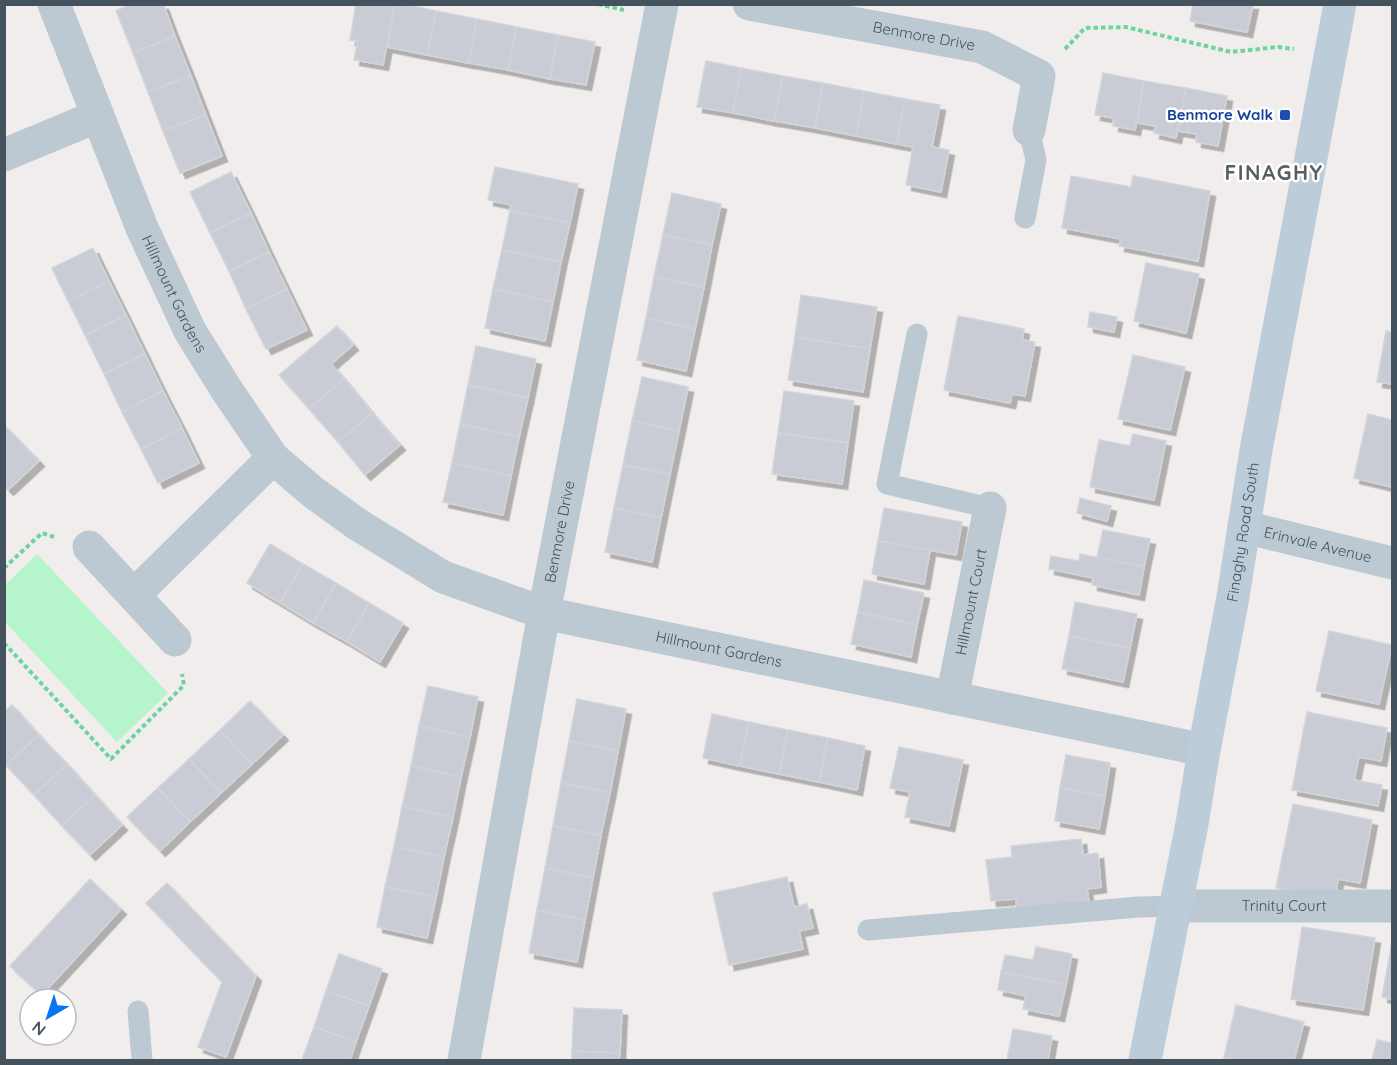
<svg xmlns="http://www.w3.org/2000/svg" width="1397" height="1065" viewBox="0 0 1397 1065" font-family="Quicksand,sans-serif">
  <defs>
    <filter id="shadow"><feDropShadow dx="5.5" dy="5.5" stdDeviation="0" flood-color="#0004"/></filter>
  </defs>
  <rect width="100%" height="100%" fill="#f1eded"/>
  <polygon fill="#b6f4cb" points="37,554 168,693 117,742 5,622 5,585"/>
  <g fill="#c9ccd4" stroke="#d1d4da" stroke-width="1.5" filter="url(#shadow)">
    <polygon points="131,4 163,4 175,36 133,53 116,11"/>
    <polygon points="356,4 395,4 383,65 354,60 358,41 350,40"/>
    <polygon points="395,4 403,4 436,11 427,55 387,47"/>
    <polygon points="1193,4 1253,4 1247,32 1190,21"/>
    <polygon points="436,11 477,19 469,63 427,55"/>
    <polygon points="477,19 517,27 508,70 469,63"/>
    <polygon points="517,27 558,35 550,79 508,70"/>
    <polygon points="558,35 595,42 586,85 550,79"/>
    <polygon points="175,36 191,76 148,92 133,53"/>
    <polygon points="706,61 741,68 733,113 697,107"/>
    <polygon points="741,68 783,76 774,121 733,113"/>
    <polygon points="1103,73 1144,81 1135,130 1113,126 1114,118 1095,115"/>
    <polygon points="191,76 206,115 163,131 148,92"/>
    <polygon points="783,76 823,83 815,128 774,121"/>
    <polygon points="1144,81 1186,88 1176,138 1154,133 1156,126 1137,123"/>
    <polygon points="823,83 864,91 856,136 815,128"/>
    <polygon points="1186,88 1227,96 1218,146 1196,142 1197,134 1178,131"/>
    <polygon points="864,91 905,99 897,144 856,136"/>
    <polygon points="905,99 940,105 932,147 949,150 941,192 906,185 913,147 897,144"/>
    <polygon points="206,115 222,156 180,173 163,131"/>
    <polygon points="495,167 578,184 570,223 510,211 511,205 488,200"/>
    <polygon points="231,172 251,213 210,233 190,192"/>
    <polygon points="1071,176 1131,187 1133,176 1210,191 1198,261 1119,246 1121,239 1062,228"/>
    <polygon points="672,193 721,204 712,245 663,235"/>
    <polygon points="510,211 570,223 561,262 502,250"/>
    <polygon points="251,213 269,252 229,271 210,233"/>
    <polygon points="663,235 712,245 704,287 654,277"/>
    <polygon points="93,248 109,281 68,301 52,268"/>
    <polygon points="502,250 561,262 553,302 493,289"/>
    <polygon points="269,252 287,289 246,309 229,271"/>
    <polygon points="1146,263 1199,274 1186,333 1134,321"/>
    <polygon points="654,277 704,287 695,329 646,318"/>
    <polygon points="109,281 126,315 85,335 68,301"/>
    <polygon points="287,289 307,330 266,349 246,309"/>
    <polygon points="493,289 553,302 545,341 485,328"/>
    <polygon points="801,295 877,307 870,349 795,337"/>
    <polygon points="1090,312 1117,317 1114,332 1088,327"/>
    <polygon points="126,315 145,354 104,374 85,335"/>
    <polygon points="958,316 1024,329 1022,340 1035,342 1025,396 1012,394 1010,403 944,390"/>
    <polygon points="646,318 695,329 686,371 637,360"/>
    <polygon points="337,326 353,345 331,364 344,379 309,409 279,375"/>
    <polygon points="1386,331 1392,333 1392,384 1377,382"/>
    <polygon points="795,337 870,349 863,392 788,380"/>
    <polygon points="476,346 536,359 528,398 468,385"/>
    <polygon points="145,354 163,391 122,412 104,374"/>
    <polygon points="1133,355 1185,367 1170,430 1118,419"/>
    <polygon points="642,377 688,387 679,431 632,421"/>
    <polygon points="344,379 372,413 338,442 309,409"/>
    <polygon points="468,385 528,398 519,437 460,424"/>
    <polygon points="163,391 182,428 141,449 122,412"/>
    <polygon points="784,391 854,401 848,443 778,433"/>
    <polygon points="372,413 400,445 365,475 338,442"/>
    <polygon points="1368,414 1392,420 1392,487 1354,478"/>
    <polygon points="632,421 679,431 670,474 623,465"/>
    <polygon points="460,424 519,437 511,476 452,463"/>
    <polygon points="6,427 39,461 8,490 4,486 4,428"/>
    <polygon points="182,428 199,463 158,483 141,449"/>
    <polygon points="778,433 848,443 842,484 772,474"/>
    <polygon points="1133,434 1166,441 1154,500 1090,487 1099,440 1130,446"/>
    <polygon points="452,463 511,476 503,515 443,502"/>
    <polygon points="623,465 670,474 661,518 614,508"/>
    <polygon points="1080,498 1111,506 1107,521 1077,513"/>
    <polygon points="614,508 661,518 652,562 605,552"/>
    <polygon points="884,508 962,522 956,555 878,541"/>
    <polygon points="1103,530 1150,539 1144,567 1097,558"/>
    <polygon points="878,541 930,550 924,584 872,574"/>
    <polygon points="270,544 303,564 280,603 247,583"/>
    <polygon points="1080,554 1144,567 1139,595 1092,585 1093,578 1049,569 1051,556 1079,561"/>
    <polygon points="303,564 336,583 313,623 280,603"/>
    <polygon points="864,580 924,593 917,625 858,612"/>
    <polygon points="336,583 369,603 347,642 313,623"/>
    <polygon points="1075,602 1137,614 1130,648 1069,636"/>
    <polygon points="369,603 403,623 380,662 347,642"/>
    <polygon points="858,612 917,625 911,657 851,644"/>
    <polygon points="1329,631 1392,645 1379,704 1316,691"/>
    <polygon points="1069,636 1130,648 1123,682 1062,669"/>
    <polygon points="428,686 478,697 470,737 419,726"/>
    <polygon points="577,699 626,709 618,751 569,741"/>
    <polygon points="250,701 283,735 252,764 220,730"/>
    <polygon points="12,705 39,735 6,765 4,763 4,712"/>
    <polygon points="1307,712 1387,728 1381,761 1359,757 1354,780 1382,785 1378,806 1292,790"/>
    <polygon points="712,714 749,722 740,766 703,758"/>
    <polygon points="749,722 788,730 779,774 740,766"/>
    <polygon points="419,726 470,737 461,777 411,766"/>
    <polygon points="220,730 252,764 221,793 189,759"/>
    <polygon points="788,730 828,738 819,782 779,774"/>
    <polygon points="39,735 67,764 34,795 6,765"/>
    <polygon points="828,738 865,746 857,790 819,782"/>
    <polygon points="569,741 618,751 610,793 561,783"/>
    <polygon points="899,747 963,760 949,826 905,817 910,792 890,788"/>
    <polygon points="1066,755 1110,763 1105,796 1060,788"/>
    <polygon points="189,759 221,793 190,822 158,788"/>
    <polygon points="67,764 95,795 62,826 34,795"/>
    <polygon points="411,766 461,777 453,817 402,807"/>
    <polygon points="561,783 610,793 601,835 553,826"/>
    <polygon points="158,788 190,822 160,851 127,817"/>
    <polygon points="1060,788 1105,796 1099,829 1055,821"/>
    <polygon points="95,795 122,825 90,855 62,826"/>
    <polygon points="1293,804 1372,820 1360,883 1338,879 1335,899 1276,888"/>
    <polygon points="402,807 453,817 444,857 394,847"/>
    <polygon points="553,826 601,835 593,878 545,868"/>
    <polygon points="1081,839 1083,855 1098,853 1101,887 1087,889 1089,903 1017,911 1016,899 991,901 986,860 1012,857 1011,846"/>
    <polygon points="394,847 444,857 436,897 385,887"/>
    <polygon points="545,868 593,878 585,920 537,910"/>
    <polygon points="787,877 794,907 807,904 813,928 799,931 803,949 729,965 713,893"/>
    <polygon points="90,879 121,909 42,995 10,966"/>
    <polygon points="167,883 256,976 226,1057 198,1047 222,982 146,903"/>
    <polygon points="385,887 436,897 427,938 377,927"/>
    <polygon points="537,910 585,920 577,962 529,953"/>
    <polygon points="1302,927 1375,938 1363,1010 1291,999"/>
    <polygon points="1392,942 1392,999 1382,997"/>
    <polygon points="1036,947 1072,954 1066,985 1001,972 1005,955 1033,960"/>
    <polygon points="339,954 382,969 369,1006 326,991"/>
    <polygon points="1001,972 1066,985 1059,1016 1023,1009 1026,996 998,990"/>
    <polygon points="326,991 369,1006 356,1042 314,1027"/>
    <polygon points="1236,1005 1304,1022 1294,1060 1235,1060 1224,1058"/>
    <polygon points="574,1008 622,1010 620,1053 572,1051"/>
    <polygon points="314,1027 356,1042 350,1060 302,1060"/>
    <polygon points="1013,1029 1052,1036 1048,1060 1007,1060"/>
    <polygon points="1377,1040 1392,1043 1392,1060 1372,1060"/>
    <polygon points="572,1051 620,1053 619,1060 572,1060"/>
  </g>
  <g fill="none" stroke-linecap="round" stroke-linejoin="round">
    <g stroke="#6ad69c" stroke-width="4" stroke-dasharray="4.5 3" stroke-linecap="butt">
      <polyline points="598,4 624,10"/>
      <polyline points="1065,49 1085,28 1126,27 1231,52 1278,47 1294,49"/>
      <polyline points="4,568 42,533 54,537"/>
      <polyline points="4,643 111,759 184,685 182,674"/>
    </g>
    <g stroke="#bcc9d2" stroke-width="21">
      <polyline points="1025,218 1036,160 1029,130"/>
      <polyline points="917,334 887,484 990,508"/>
      <polyline points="868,930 1139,907 1176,906"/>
      <polyline points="138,1011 142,1060"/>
    </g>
    <g stroke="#bcc9d2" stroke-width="33">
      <path id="s1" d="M54 4 142 228 190 331 226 389 273 458 314 493 357 524 443 577 544 613 1204 750"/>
      <path id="s2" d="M749 4 982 47 1039 76 1029 130"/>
      <polyline points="4,155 98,116"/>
      <path id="s3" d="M1244 527 1392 563"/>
      <polyline points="89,547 175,640"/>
      <polyline points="134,595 273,458"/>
      <path id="s4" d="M952 698 990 508"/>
      <path id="s5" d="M1176 906H1392"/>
      <path id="s6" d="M464 1060 544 613 662 4"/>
    </g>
    <path stroke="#bdccd9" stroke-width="33" id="s7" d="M1145 1060 1192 824 1204 750 1233 597 1256 450 1340 4"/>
  </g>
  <rect fill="#1a4fb4" stroke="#fff" stroke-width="2" x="1279" y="109" width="12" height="12" rx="3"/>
  <g text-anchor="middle" stroke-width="5" stroke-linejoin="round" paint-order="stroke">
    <g font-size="15" fill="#43525d" stroke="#fff">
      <text dy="5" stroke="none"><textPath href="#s2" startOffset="178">Benmore Drive</textPath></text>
      <text dy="5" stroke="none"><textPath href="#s1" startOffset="314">Hillmount Gardens</textPath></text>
      <text dy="5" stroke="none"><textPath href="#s6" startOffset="537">Benmore Drive</textPath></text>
      <text dy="5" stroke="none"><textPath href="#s7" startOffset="537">Finaghy Road South</textPath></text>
      <text dy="5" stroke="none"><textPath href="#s3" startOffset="76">Erinvale Avenue</textPath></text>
      <text dy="5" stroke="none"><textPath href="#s4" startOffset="98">Hillmount Court</textPath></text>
      <text dy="5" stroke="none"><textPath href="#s1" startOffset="1000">Hillmount Gardens</textPath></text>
      <text dy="5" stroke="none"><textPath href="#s5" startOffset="108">Trinity Court</textPath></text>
    </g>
    <g font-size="15" font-weight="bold" fill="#164399" stroke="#fff" text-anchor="end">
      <text x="1273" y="120">Benmore Walk</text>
    </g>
    <g font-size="21" font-weight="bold" letter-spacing="1.5" fill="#595e63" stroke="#fff">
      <text x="1274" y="180">FINAGHY</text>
    </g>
  </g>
  <rect width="1397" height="1065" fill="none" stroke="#43525d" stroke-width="12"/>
  <g transform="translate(48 1017) rotate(219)"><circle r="28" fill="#ffffff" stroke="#b4babe" stroke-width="1.5"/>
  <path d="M0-4.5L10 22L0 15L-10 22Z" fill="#0477f4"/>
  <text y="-9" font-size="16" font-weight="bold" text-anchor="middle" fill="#43525d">N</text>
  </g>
</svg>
